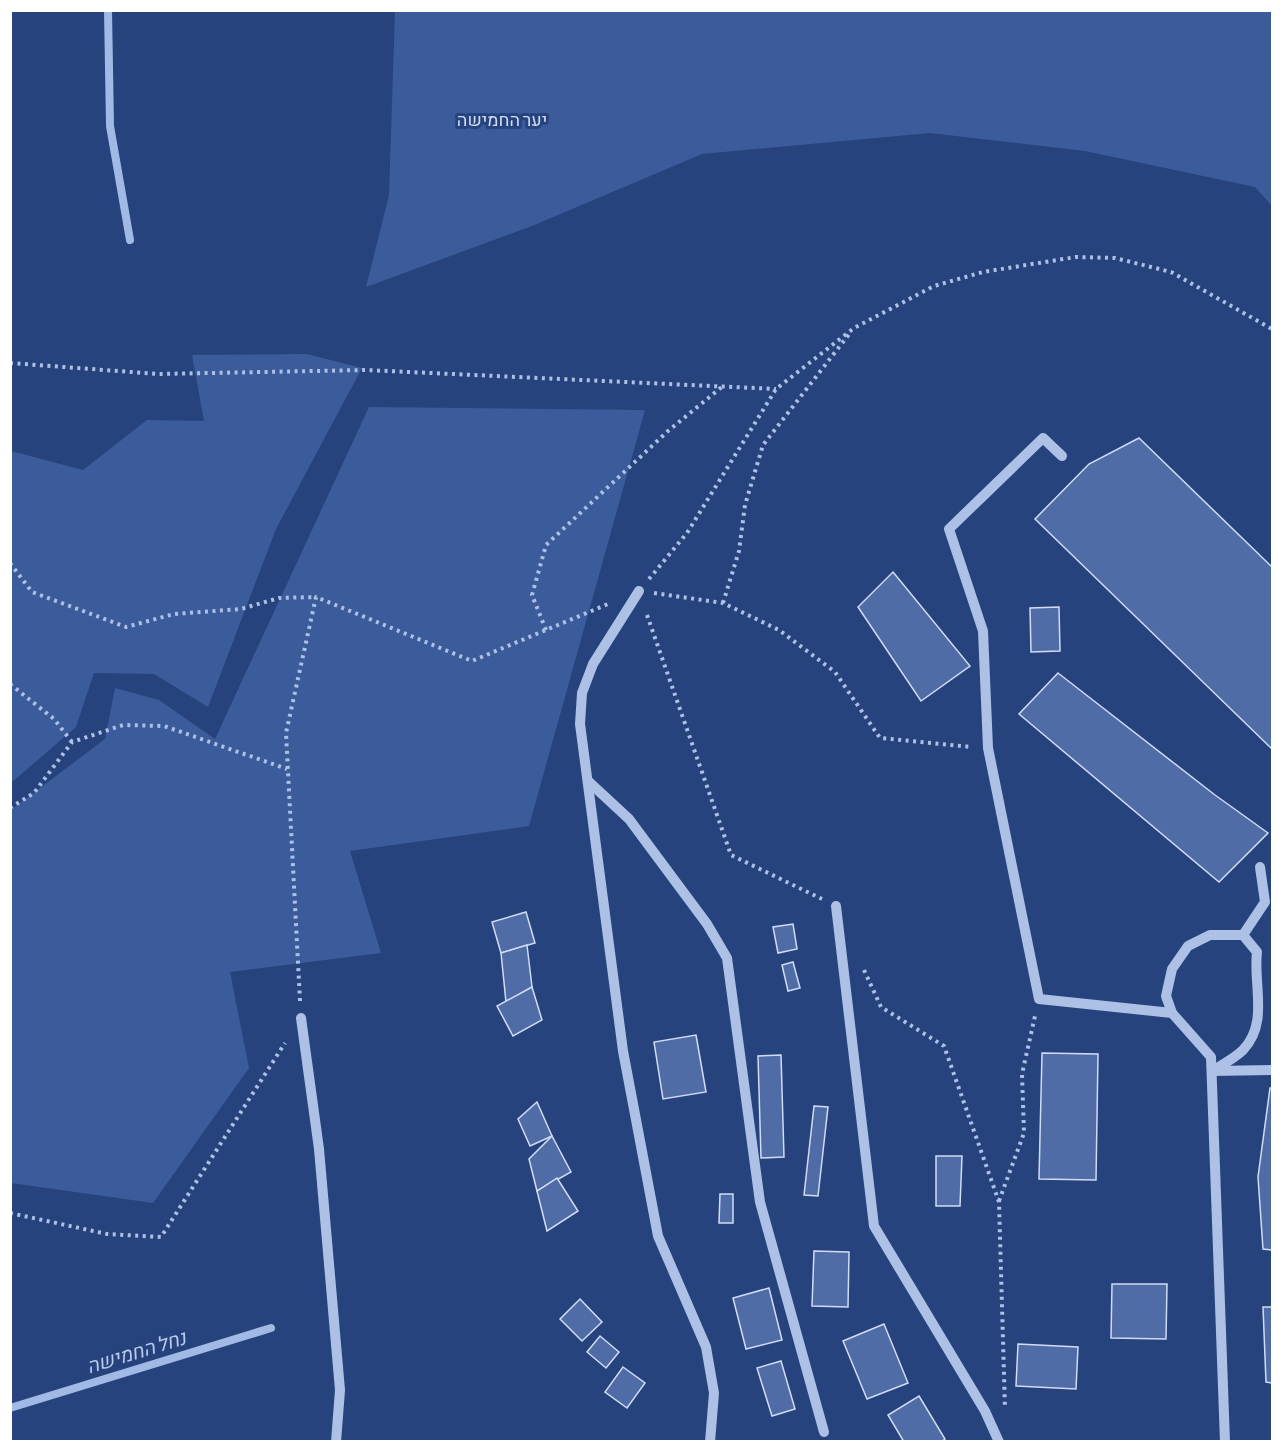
<svg xmlns="http://www.w3.org/2000/svg" width="1283" height="1452" viewBox="0 0 1283 1452" font-family="'Asap Condensed',Heebo,sans-serif">
  <rect width="100%" height="100%" fill="#27437e"/>
  <g fill="#3b5b9b">
    <polygon points="395,11 1272,11 1272,206 1255,187 1085,151 930,133 702,154 532,226 366,287 389,195"/>
    <polygon points="307,354 362,368 276,529 208,707 154,674 94,673 76,727 11,783 11,451 83,470 147,420 204,421 192,355"/>
    <polygon points="369,407 645,410 529,826 350,851 381,953 230,972 249,1068 153,1203 11,1183 11,810 105,739 115,688 159,700 215,739"/>
  </g>
  <g fill="none" stroke-linecap="round" stroke-linejoin="round">
    <g stroke="#a1b9e5" stroke-width="8">
      <polyline points="108,10 110,126 130,240"/>
      <polyline points="10,1408 271,1328"/>
    </g>
  </g>
  <g fill="#506ca6" stroke="#d0dcf4" stroke-width="1.5">
    <polygon points="1139,438 1272,567 1272,749 1035,519 1089,464"/>
    <polygon points="893,572 970,666 921,701 858,607"/>
    <polygon points="1059,607 1060,651 1031,652 1030,608"/>
    <polygon points="1058,673 1215,795 1268,833 1219,882 1019,714"/>
    <polygon points="526,912 535,943 501,953 492,922"/>
    <polygon points="793,924 797,949 778,953 773,927"/>
    <polygon points="527,945 532,987 506,1002 501,953"/>
    <polygon points="793,962 800,988 788,991 782,965"/>
    <polygon points="532,987 542,1020 513,1036 497,1006"/>
    <polygon points="696,1035 706,1092 663,1099 654,1042"/>
    <polygon points="1042,1053 1098,1054 1096,1180 1039,1179"/>
    <polygon points="781,1055 784,1157 761,1158 758,1056"/>
    <polygon points="1270,1088 1272,1088 1272,1250 1263,1249 1258,1177"/>
    <polygon points="537,1102 552,1136 530,1146 518,1119"/>
    <polygon points="814,1106 828,1107 818,1196 804,1195"/>
    <polygon points="552,1136 571,1172 537,1191 529,1159"/>
    <polygon points="936,1156 962,1156 960,1206 936,1206"/>
    <polygon points="557,1178 578,1211 547,1231 537,1191"/>
    <polygon points="720,1194 733,1194 733,1223 719,1223"/>
    <polygon points="814,1251 849,1252 848,1307 812,1306"/>
    <polygon points="1112,1284 1167,1284 1166,1339 1111,1338"/>
    <polygon points="769,1288 782,1340 746,1349 733,1298"/>
    <polygon points="580,1299 602,1322 582,1341 560,1319"/>
    <polygon points="1263,1307 1272,1307 1272,1383 1266,1382"/>
    <polygon points="884,1324 908,1383 867,1399 843,1341"/>
    <polygon points="600,1336 619,1352 606,1368 587,1352"/>
    <polygon points="1018,1344 1078,1347 1076,1389 1016,1386"/>
    <polygon points="781,1361 795,1409 772,1416 757,1368"/>
    <polygon points="623,1367 645,1383 627,1408 605,1392"/>
    <polygon points="919,1396 945,1439 941,1442 904,1442 888,1415"/>
  </g>
  <g fill="none" stroke-linecap="round" stroke-linejoin="round">
    <g stroke="#adc0e5" stroke-width="4" stroke-dasharray="3 4.5" stroke-linecap="butt">
      <polyline points="10,363 158,374 366,370 776,389"/>
      <polyline points="10,563 32,592 126,627 174,614 241,609 279,598 316,597"/>
      <polyline points="649,579 687,533 776,389 854,328 934,286 983,272 1076,257 1115,258 1171,272 1272,329"/>
      <polyline points="654,593 723,603 779,630 835,672 880,738 972,747"/>
      <polyline points="723,603 739,551 745,505 763,445 850,333"/>
      <polyline points="647,615 731,855 822,899"/>
      <polyline points="546,630 532,595 546,545 668,431 723,386"/>
      <polyline points="10,684 54,719 72,742"/>
      <polyline points="10,808 34,793 72,742 123,725 164,726 287,769"/>
      <polyline points="864,970 881,1007 944,1046 999,1202 1005,1409"/>
      <polyline points="300,1001 286,733 316,597 472,661 608,604"/>
      <polyline points="999,1201 1024,1133 1022,1074 1035,1016"/>
      <polyline points="10,1213 107,1234 161,1237 285,1043"/>
    </g>
    <g stroke="#adc0e5" stroke-width="10">
      <polyline points="1062,456 1043,438 949,529 983,631 988,748 1039,999 1172,1013 1211,1057 1225,1442"/>
      <polyline points="639,591 593,664 582,693 580,724 623,1051 658,1236 706,1347 714,1393 710,1442"/>
      <polyline points="588,781 629,819 707,924 727,958 760,1202 824,1432"/>
      <polyline points="836,906 874,1226 985,1411 999,1442"/>
      <polyline points="1243,935 1265,902 1260,867"/>
      <path d="M1172 1013 1166 996 1172 969 1188 946 1210 935H1243L1257 952C1253 985 1269 1023 1243 1050 1235 1058 1222 1065 1212 1071"/>
      <polyline points="301,1018 319,1149 340,1390 336,1442"/>
      <polyline points="1212,1071 1272,1070"/>
    </g>
  </g>
  <g text-anchor="middle" stroke-width="6" stroke-linejoin="round" paint-order="stroke">
    <g font-size="18" fill="#d0dcf4" stroke="#27437e">
      <text x="502" y="126">יער החמישה</text>
    </g>
    <g font-size="20" font-style="italic" fill="#b8caed" stroke="#27437e">
      <text transform="translate(136 1352) rotate(-17)" y="7">נחל החמישה</text>
    </g>
  </g>
  <rect width="1283" height="1452" fill="none" stroke="#ffffff" stroke-width="24"/>
</svg>
